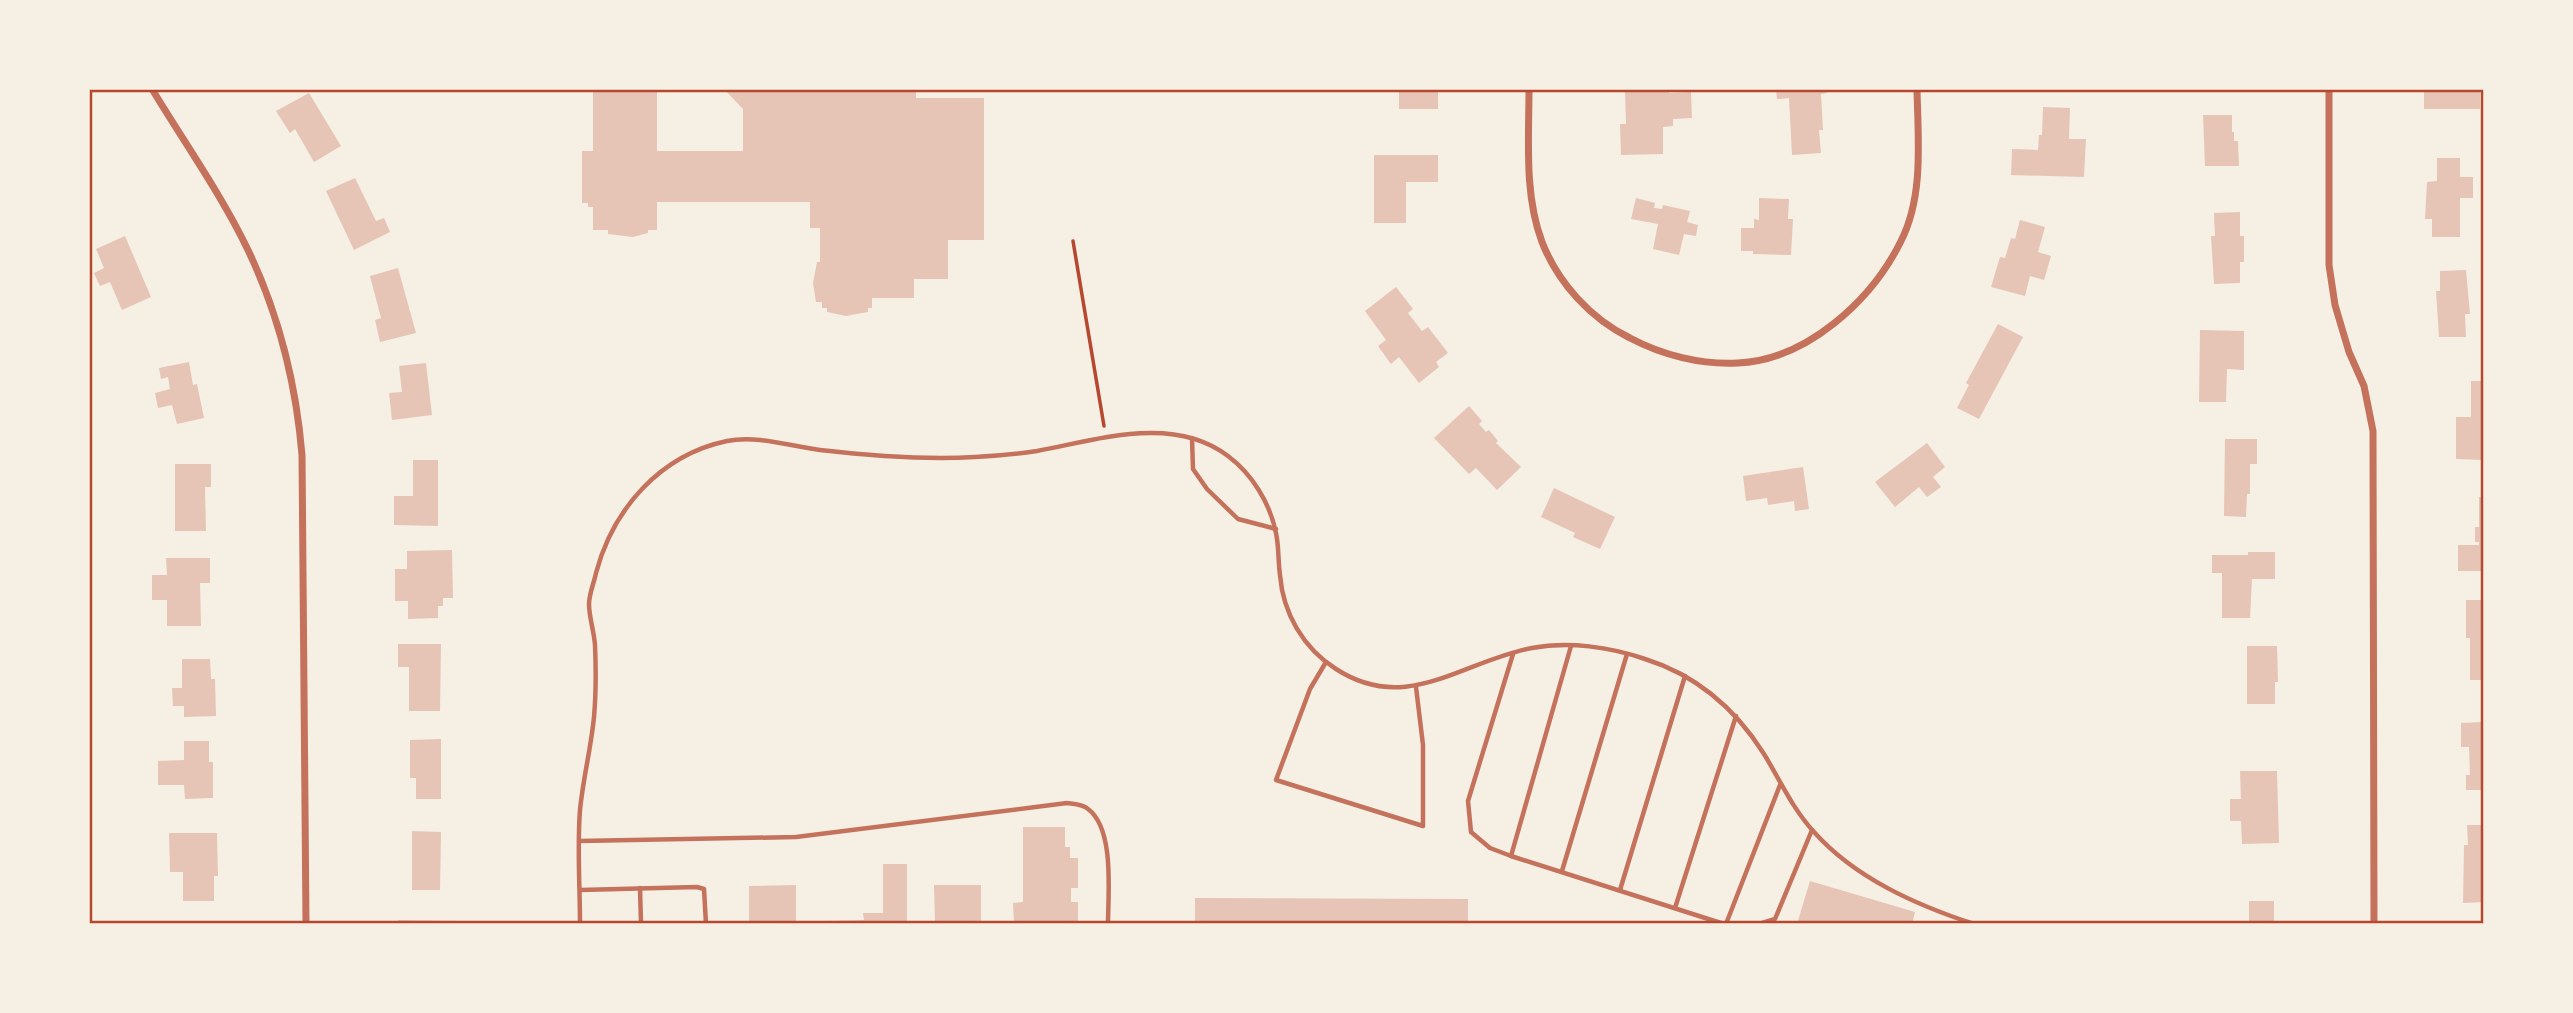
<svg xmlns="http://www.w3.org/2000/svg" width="2573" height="1013" viewBox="0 0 2573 1013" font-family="'Archivo Narrow',sans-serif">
  <rect width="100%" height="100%" fill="#f6efe4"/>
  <g fill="#e6c5b7">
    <polygon points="593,89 657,89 657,151 743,151 743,109 724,89 916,89 916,98 984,98 984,240 948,240 948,279 914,279 914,298 872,298 872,308 868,308 868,312 846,316 827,312 827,308 822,308 822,302 816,302 813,283 817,262 820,262 820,228 810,228 810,202 657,202 657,230 648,230 648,233 633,237 608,234 608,230 593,230 593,207 588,207 588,203 582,203 582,151 593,151"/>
    <rect x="1399" y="89" width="39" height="20"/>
    <polygon points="1654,89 1669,89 1669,93 1691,92 1692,118 1673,119 1673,126 1663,127 1663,154 1621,155 1620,124 1626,124 1625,90"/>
    <polygon points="1776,89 1827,89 1827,93 1821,94 1823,130 1819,130 1821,153 1792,155 1789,98 1777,99"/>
    <rect x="2424" y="89" width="56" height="20"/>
    <polygon points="309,93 341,146 314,162 295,129 290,133 276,111"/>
    <polygon points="2043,107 2070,108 2069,139 2086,139 2084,177 2011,175 2012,149 2038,150 2039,135 2042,135"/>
    <polygon points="2203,115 2232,115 2232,132 2234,132 2234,141 2238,141 2239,166 2205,166"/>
    <polygon points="1374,155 1438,155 1438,182 1406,182 1406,223 1374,223"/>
    <polygon points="2437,158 2460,158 2460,177 2473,177 2473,198 2460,198 2460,237 2432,237 2432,219 2425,219 2427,182 2437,181"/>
    <polygon points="355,178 376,221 384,218 390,232 354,250 326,191"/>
    <polygon points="1636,198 1655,203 1654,208 1662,209 1663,205 1690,211 1687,222 1698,225 1696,236 1684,234 1679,255 1653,249 1658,224 1631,219"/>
    <polygon points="1759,198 1789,199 1788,219 1793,219 1791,255 1753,254 1753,251 1741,251 1741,228 1754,228 1754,219 1759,220"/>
    <polygon points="2240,212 2240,236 2244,236 2244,262 2240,262 2240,283 2214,284 2211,236 2215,236 2214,213"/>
    <polygon points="2020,220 2045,227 2038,252 2051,256 2044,280 2030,276 2025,296 1991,287 2000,257 2005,258 2011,238 2015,239"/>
    <polygon points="125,236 151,297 122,310 110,282 100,286 94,273 104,268 96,249"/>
    <polygon points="398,268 416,333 380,342 375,320 381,318 370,276"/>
    <polygon points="2466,270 2470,314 2465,314 2466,337 2439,337 2436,291 2440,291 2440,271"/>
    <polygon points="1396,287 1413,309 1408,313 1422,331 1428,327 1448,353 1436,362 1439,367 1419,383 1399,357 1391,364 1378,346 1386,340 1365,311"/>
    <polygon points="1998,324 2023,337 1979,419 1957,408 1969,385 1966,383"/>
    <polygon points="2200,330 2244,331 2244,370 2227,369 2226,402 2199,402"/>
    <polygon points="189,362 193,385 197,384 204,418 177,424 172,405 158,408 155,393 170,389 168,377 161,379 159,368"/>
    <polygon points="426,363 432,415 392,420 389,393 402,392 399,366"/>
    <polygon points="2471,381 2484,381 2484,460 2456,459 2456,417 2471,417"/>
    <polygon points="1469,406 1482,421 1479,424 1486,432 1489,430 1498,441 1496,443 1521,467 1497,490 1476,468 1469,474 1434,438"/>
    <polygon points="2225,439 2257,439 2257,464 2250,464 2250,494 2247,494 2246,517 2224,516"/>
    <polygon points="1927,443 1945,467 1933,477 1941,487 1927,497 1919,487 1895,507 1875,482"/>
    <polygon points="413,460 438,460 438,526 394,525 394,496 413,496"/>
    <polygon points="175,464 211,464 211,487 205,487 206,531 175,531"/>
    <polygon points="1803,467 1809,509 1795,511 1794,501 1768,505 1767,498 1746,501 1743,476"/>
    <polygon points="1554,488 1615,517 1600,549 1573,537 1575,533 1541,517"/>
    <polygon points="2479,497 2484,497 2484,571 2458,571 2458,545 2479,545 2479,542 2475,542 2475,527 2479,527"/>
    <polygon points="452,550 453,598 443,598 443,606 438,606 438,618 408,619 408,601 395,601 395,569 407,569 407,551"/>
    <polygon points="2248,552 2275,552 2275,579 2252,579 2250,618 2222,618 2222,573 2212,573 2212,555 2248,555"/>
    <polygon points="166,558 210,558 210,583 200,583 201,626 167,626 167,600 152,600 152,575 167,575"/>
    <polygon points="2466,600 2484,600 2484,680 2470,680 2470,638 2466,638"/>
    <polygon points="398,644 441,644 440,711 409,711 409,667 398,667"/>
    <polygon points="2247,646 2277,646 2278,682 2275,682 2275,704 2247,704"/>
    <polygon points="182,659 210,659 211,679 215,679 216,716 184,717 184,706 173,706 172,688 182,688"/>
    <polygon points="2484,722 2484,790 2466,790 2466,775 2470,775 2469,747 2461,747 2461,723"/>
    <polygon points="441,739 441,799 416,799 416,778 410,778 410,740"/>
    <polygon points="184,741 209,741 209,762 213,762 213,798 185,799 184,785 158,785 158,761 184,760"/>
    <polygon points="2240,771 2277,771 2279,843 2242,844 2241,821 2230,821 2230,799 2241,799"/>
    <polygon points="2467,825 2484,825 2484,902 2463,903 2464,845 2468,845"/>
    <polygon points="1023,827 1065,827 1065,847 1070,847 1070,858 1078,858 1078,888 1071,888 1071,902 1078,902 1078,924 1014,924 1013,903 1023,902"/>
    <polygon points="412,831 441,832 440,890 412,890"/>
    <polygon points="169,833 217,833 218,876 214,876 214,901 183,901 183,872 170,872"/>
    <polygon points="883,864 907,864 907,924 824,924 824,921 864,920 863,913 883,913"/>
    <polygon points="1810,881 1915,912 1912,924 1797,924"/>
    <polygon points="796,885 796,924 749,924 749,886"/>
    <polygon points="934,885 981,885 981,924 935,924"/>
    <polygon points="1195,898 1468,899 1468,924 1195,924"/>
    <rect x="2249" y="901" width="25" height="23"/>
    <polygon points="398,920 457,921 457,924 398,924"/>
  </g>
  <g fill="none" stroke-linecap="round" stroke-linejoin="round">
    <polyline stroke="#b5482f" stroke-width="3.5" points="1073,241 1104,426"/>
    <g stroke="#c5725c" stroke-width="4.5">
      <polyline points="1192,438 1193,469 1207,489 1238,519 1276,529"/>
      <polyline points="1513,654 1468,801 1471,832 1490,848 1511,856 1724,924"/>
      <polyline points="1326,662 1310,689 1276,780 1423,826 1423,745 1416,687"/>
      <path d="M580 841 796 837 1067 803C1074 804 1083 804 1088 809 1115 829 1108 894 1108 924"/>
      <polyline points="1511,856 1571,646"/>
      <polyline points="1562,871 1627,654"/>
      <polyline points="640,888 641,924"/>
      <polyline points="580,890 697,887 704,889 706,924"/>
      <polyline points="1620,890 1685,676"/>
      <polyline points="1675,908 1736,716"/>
      <path d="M580 924C580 886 577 847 580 810 583 779 591 748 594 717 596 694 596 668 595 645 594 631 589 617 589 604 589 594 594 583 596 573 613 509 660 455 727 441 757 435 790 446 820 450 872 456 923 460 975 457 995 456 1017 454 1037 451 1097 440 1173 414 1228 456 1252 474 1270 503 1276 533 1279 547 1278 561 1280 575 1283 613 1303 648 1336 669 1407 715 1462 661 1532 648 1569 641 1610 647 1645 659 1696 675 1735 708 1764 754 1780 780 1792 808 1814 832 1855 878 1916 905 1974 924"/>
      <polyline points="1726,924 1780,785"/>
      <polyline points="1759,924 1775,919 1812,830"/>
    </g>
    <g stroke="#c5725c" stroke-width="7">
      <path d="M152 89C184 142 221 194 248 250 279 315 296 383 302 455L306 924"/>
      <path d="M1529 89C1529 140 1524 194 1542 242 1558 283 1591 319 1630 338 1662 355 1701 365 1738 363 1807 360 1872 300 1901 241 1924 196 1918 139 1917 89"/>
      <polyline points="2329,89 2329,265 2335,305 2349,352 2364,386 2373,431 2374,924"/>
    </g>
  </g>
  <rect width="2573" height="1013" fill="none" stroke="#f6efe4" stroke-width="182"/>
  <rect x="91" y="91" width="2391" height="831" fill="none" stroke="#b5482f" stroke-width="2.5"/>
</svg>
